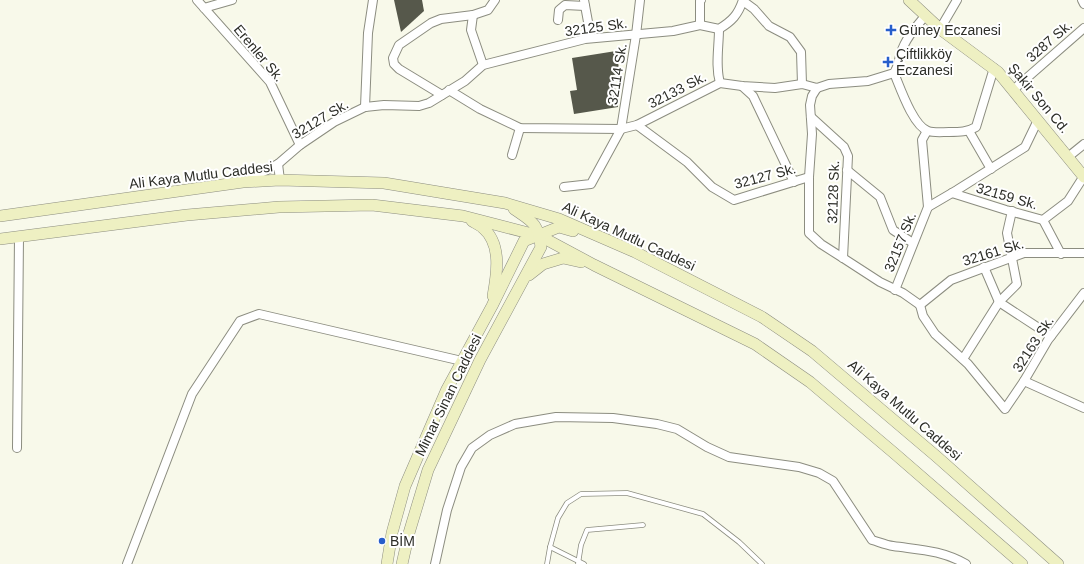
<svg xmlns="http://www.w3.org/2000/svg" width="1084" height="564" viewBox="0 0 1084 564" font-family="Helvetica,sans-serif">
  <rect width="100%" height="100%" fill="#f8f9ea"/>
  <g fill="#56584b">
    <polygon points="394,0 422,0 424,11 401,32"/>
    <polygon points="616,51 620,74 613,75 618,107 574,114 570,91 577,90 572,58"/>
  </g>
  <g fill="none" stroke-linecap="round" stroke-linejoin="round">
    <g stroke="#8c8d80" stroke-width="5.5">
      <g id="lane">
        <polyline points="550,547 584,564"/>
        <polyline points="547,564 550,547 558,518 567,503 581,494 627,493 703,514 739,542 762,564"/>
        <polyline points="578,564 581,545 587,530 643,525"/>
      </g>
    </g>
    <g stroke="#8c8d80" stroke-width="10">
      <g id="street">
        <polyline points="197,0 270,82 300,145"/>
        <polyline points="584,0 591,38"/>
        <polyline points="1082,0 1084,4"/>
        <polyline points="743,1 754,9 769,26 790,37 801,52 802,84"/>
        <polyline points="204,8 232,0"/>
        <polyline points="473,15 471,30 483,65"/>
        <polyline points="558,20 559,10 565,5 585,6"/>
        <polyline points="700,25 700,1 701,0"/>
        <path d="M719 29C719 47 715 66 720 83"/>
        <polyline points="940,29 957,0"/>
        <path d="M894 73C900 87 913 126 928 131 934 133 942 132 949 132 959 132 968 132 976 127L994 68"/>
        <polyline points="742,86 753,96 794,182"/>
        <polyline points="817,88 812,96 810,105 812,134 809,177 809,233 821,244 843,258 880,282 903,293 920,305"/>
        <path d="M817 88 829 84 868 81 894 73C899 65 898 61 901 53 905 39 916 27 925 16"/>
        <polyline points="449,90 480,109 520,128 621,129 637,125 720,83 742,86 775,88 802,84 817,88"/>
        <polyline points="1013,90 1084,28"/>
        <polyline points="442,95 399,69 394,64 393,58 399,45 431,23 441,19 473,15 488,10 495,0"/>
        <polyline points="365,107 368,33 373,0"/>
        <polyline points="811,117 844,147 848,156 843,258"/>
        <polyline points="637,125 687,162 712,187 734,200 809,177"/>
        <polyline points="927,131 922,140 928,207"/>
        <polyline points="969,131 991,169"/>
        <polyline points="512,155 520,128"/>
        <polyline points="1068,157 1084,144"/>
        <polyline points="278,164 280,180"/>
        <polyline points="847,170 880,197 893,230 913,243"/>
        <path d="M246 181 278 164 300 145 334 122 365 107 384 105 419 106 429 103 465 81 483 65 585 39 673 31 700 25 719 29C732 21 738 15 743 0"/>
        <polyline points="564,187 591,184 621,129 636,35 640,0"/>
        <polyline points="952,193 1006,210 1043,220 1068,201 1084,176"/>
        <polyline points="1043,220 1061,254"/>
        <polyline points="984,267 999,302 1051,336"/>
        <polyline points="895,290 928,207 957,190 1025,147 1038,120"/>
        <polyline points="920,305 923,316 935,334 968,364 1005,409 1024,381 1048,340 1084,293"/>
        <polyline points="920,305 951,280 1024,253 1084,253"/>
        <polyline points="963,359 999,302 1017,284 1007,233 1012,211"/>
        <polyline points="1024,381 1084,408"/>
        <polyline points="17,448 19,237"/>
        <polyline points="127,564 192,394 240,321 259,314 462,361"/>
        <path d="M435 564 447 510 461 467 472 448 490 435 515 424 556 417 613 418 657 424 677 429 707 447 729 457 799 467 819 473 833 481 872 540C879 542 886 545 893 546 921 550 941 550 966 564"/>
      </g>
    </g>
    <g stroke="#8c8d80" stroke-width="12">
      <g id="secondary">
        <polyline points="909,0 940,29 998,72 1084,177"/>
        <polyline points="0,216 243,182 280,180 384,183 505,203 559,219 635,252 762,317 812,351 936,456 1058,564"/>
        <path d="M472 221C475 223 480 225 483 228 502 244 497 274 493 296"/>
        <polyline points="0,239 187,215 279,207 372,205 463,216 540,236 594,265 755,344 810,382 894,453 1022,564"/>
        <polyline points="529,275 543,264 563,258 581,262"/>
        <polyline points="387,564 392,533 405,486 447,389 492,306 524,241 559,227 573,231"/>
        <path d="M402 564 409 533 428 470 480 360 541 247C538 223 533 222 514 209"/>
      </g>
    </g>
    <use href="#lane" stroke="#fff" stroke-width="4"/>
    <use href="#street" stroke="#fff" stroke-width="8"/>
    <use href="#secondary" stroke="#eef0c2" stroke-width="11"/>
  </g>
  <g fill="#275ecb" stroke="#fff" stroke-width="1.5">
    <path d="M889 24h4v4h4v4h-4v4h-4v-4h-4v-4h4z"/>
    <path d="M886 56h4v4h4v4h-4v4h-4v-4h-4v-4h4z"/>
    <circle cx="382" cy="541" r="4"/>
  </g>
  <g text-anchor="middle" stroke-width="4" stroke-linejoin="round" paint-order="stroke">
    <g font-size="14" fill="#2c2d27" stroke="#fff">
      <text transform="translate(596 27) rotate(-8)" y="5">32125 Sk.</text>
      <text transform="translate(1049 41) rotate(-41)" y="5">3287 Sk.</text>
      <text transform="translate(259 53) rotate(50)" y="5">Erenler Sk.</text>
      <text transform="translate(617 74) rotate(-81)" y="5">32114 Sk.</text>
      <text transform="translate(677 90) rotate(-27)" y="5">32133 Sk.</text>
      <text transform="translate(1039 98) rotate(50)" y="5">Şakir Son Cd.</text>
      <text transform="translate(320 119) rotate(-31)" y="5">32127 Sk.</text>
      <text transform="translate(201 175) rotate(-7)" y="5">Ali Kaya Mutlu Caddesi</text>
      <text transform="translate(765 176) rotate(-15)" y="5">32127 Sk.</text>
      <text transform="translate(833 192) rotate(-88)" y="5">32128 Sk.</text>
      <text transform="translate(1007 196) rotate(16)" y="5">32159 Sk.</text>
      <text transform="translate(629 236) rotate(25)" y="5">Ali Kaya Mutlu Caddesi</text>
      <text transform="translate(900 242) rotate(-68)" y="5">32157 Sk.</text>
      <text transform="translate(993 252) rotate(-17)" y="5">32161 Sk.</text>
      <text transform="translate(1033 344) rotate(-57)" y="5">32163 Sk.</text>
      <text transform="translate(448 395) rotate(-64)" y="5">Mimar Sinan Caddesi</text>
      <text transform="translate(905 410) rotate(41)" y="5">Ali Kaya Mutlu Caddesi</text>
    </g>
    <g font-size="14" fill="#2c2d27" stroke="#fff" text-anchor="start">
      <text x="899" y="35">Güney Eczanesi</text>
      <text x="896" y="59">Çiftlikköy<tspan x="896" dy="16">Eczanesi</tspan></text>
      <text x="390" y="546">BİM</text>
    </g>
  </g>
</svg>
